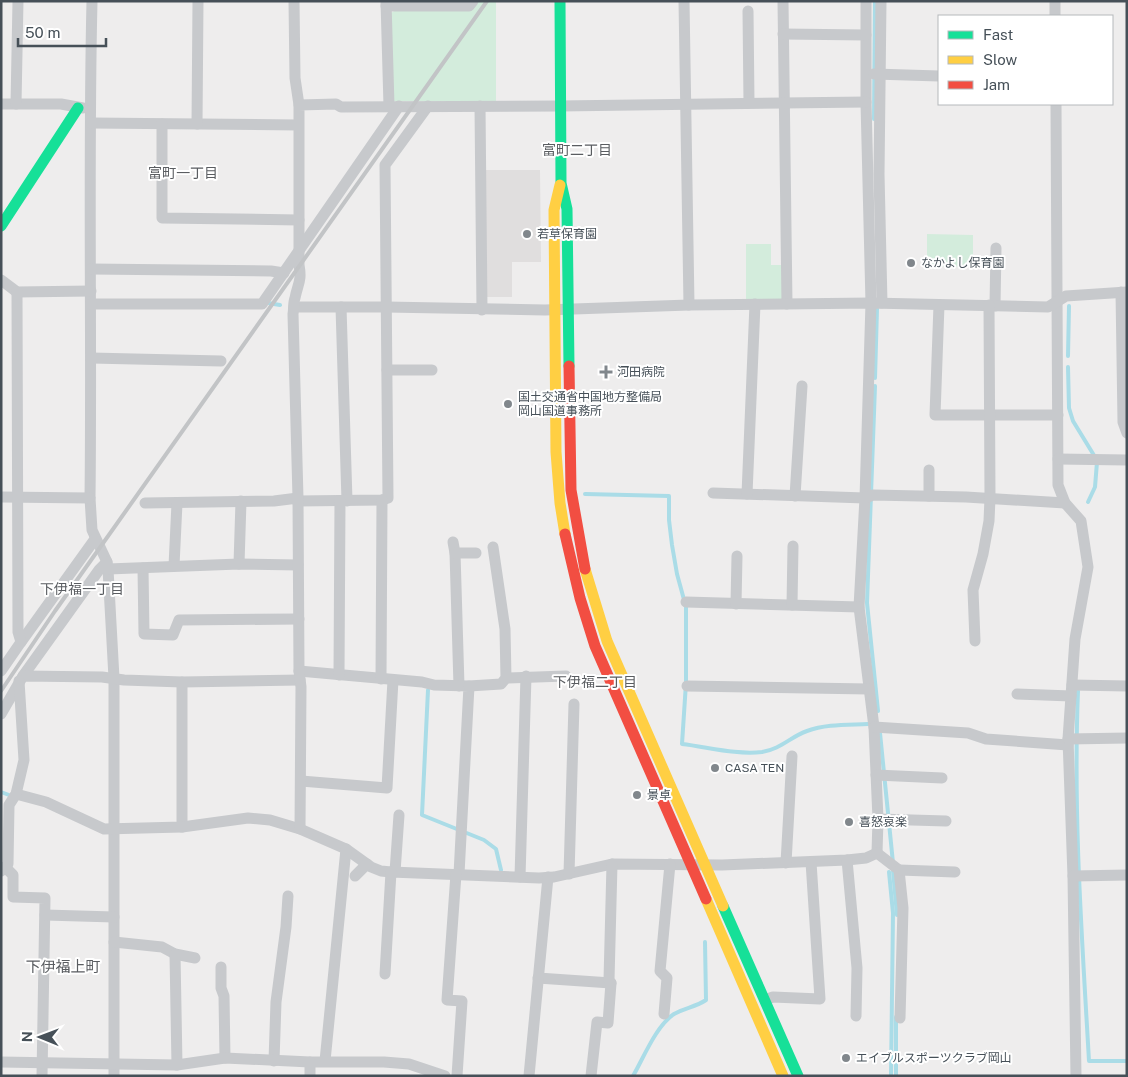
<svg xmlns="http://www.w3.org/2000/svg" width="1128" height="1077" viewBox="0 0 1128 1077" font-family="'Public Sans','Noto Sans JP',sans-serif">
  <rect width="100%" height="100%" fill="#eeeded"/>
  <polygon fill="#e0dede" points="485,170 540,170 541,262 512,262 512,297 485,297"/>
  <g fill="#d3ecdc">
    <polygon points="479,1 496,1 496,101 392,101 391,13 396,10 471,11"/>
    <polygon points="927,234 973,235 973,267 927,266"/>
    <polygon points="746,244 771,244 771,265 783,265 783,301 746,301"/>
  </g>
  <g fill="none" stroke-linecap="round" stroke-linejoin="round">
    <g stroke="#aadce7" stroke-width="4">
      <polyline points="874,119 875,1"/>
      <polyline points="268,303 280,305"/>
      <polyline points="1068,356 1069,306"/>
      <polyline points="1068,367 1069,408 1073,421 1095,457"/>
      <polyline points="875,378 877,309"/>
      <polyline points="875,386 867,603 878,711"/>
      <path d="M585 494 669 496V520L672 545 677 574 686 607V683L682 744C708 747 736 755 762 752 781 749 790 737 807 731 826 724 847 725 868 724"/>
      <polyline points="1088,502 1095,487 1097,462"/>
      <polyline points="428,690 422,815 484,840 496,849 501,870"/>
      <path d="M1078 691C1073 815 1082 938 1089 1061H1127"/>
      <polyline points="880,733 893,863"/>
      <polyline points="1,792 9,795"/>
      <polyline points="893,870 897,915"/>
      <polyline points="889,872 893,913 891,1076"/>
      <path d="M633 1076C644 1057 656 1026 674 1014 684 1008 696 1007 706 1000L705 942"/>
      <polyline points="896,1076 896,1017"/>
    </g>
    <g stroke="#c7c9cc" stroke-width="11">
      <path d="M92 1C88 167 92 333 90 498L92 530 107 562 108 569 114 678V1076"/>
      <polyline points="294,1 295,78 299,105"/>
      <polyline points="386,1 389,106"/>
      <polyline points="684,1 689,305"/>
      <polyline points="783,1 787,304"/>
      <polyline points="866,1 866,102 871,303 865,498 859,607 874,727 878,819 877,853"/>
      <polyline points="881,1 879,174 882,303"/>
      <polyline points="1055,1 1055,16"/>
      <polyline points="386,6 469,6 473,1"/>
      <polyline points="748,11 749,103"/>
      <polyline points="783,34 866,35"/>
      <polyline points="874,74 939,76"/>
      <polyline points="1,104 61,104 83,108"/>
      <polyline points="16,104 18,1"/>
      <polyline points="1056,104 1058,485 1065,503 1081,521 1088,567 1075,639 1068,739 1073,876 1076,1076"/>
      <polyline points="480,106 482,310"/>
      <polyline points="91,123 298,125"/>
      <polyline points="162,124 162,218 299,220"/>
      <polyline points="197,124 198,1"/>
      <polyline points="91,269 271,271 284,273"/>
      <polyline points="1,280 17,292 91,291"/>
      <polyline points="1121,292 1123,422 1127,433"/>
      <polyline points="91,304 262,304 399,106"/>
      <polyline points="939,305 935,415 1058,415"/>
      <polyline points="995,306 996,248"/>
      <polyline points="294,307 386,307 545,310 689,305 871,303 1048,307 1066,296 1127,292"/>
      <polyline points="341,307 347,501"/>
      <polyline points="91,358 221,361"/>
      <polyline points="387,370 432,370"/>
      <polyline points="1058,459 1127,460"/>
      <polyline points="713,493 865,498 873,495 966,497 1065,503"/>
      <polyline points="747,494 755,304"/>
      <polyline points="795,496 802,386"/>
      <polyline points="929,496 929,470"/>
      <polyline points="1,497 90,498"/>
      <polyline points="297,501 382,500 388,498 385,165 428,106"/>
      <polyline points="145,503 274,501 298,498"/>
      <polyline points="453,542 455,553 459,686"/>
      <polyline points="455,553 476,553"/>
      <polyline points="239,564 241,501"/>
      <polyline points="174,566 177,503"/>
      <polyline points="143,568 144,634 173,635 179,620 299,619"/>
      <polyline points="108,569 239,564 298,565"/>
      <polyline points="686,602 859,607"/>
      <polyline points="736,604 737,556"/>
      <polyline points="792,605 793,546"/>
      <polyline points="975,641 973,590 983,554 989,521 990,498 989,305"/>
      <polyline points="21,642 95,539"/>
      <polyline points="1,671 21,642 18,632 17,292"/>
      <polyline points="299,671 422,682 434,685 469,686 459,874"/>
      <polyline points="339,675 340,501"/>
      <polyline points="23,676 99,570 107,562"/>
      <polyline points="506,678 566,676"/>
      <polyline points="381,679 382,500"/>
      <polyline points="182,682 182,827"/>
      <polyline points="1072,685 1127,686"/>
      <polyline points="469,686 501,684 506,678 505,629 493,547"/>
      <polyline points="687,686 869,689"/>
      <polyline points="1017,694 1071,696"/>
      <polyline points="1,714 23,676 102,677 124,680 182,682 300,680"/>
      <polyline points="874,727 968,733 986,739 1068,745"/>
      <polyline points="1068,739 1127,738"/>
      <polyline points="876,775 942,778"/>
      <polyline points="301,781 387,788 393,680"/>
      <polyline points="16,794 46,802 104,829 182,827 248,818 270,820 300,829 346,849 371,867 381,871 391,872 539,878 554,877 612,864 722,865 847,860 866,858 877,853"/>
      <polyline points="878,819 946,821"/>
      <path d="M300 829 301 687 299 671 298 498 293 314C294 309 293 303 295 298 298 283 302 281 299 265V105L336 104 341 107 560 106 866 102"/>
      <polyline points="877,853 899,870 903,908 900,1018"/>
      <polyline points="847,860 857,968 856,1016"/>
      <polyline points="786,863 792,756"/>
      <polyline points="6,868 13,875 13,897 45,898 42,1076"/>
      <polyline points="899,870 955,872"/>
      <polyline points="1,871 8,864 9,805 16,794 24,760 19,681"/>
      <polyline points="395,872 399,815"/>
      <polyline points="456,874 447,1000 462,1001 457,1076"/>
      <polyline points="569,874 574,704"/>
      <polyline points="355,876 367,864"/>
      <polyline points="1073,876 1127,875"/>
      <polyline points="520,877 526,676"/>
      <polyline points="45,915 114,917"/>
      <polyline points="114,942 162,947 175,954 195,958"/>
      <polyline points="175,954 177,1065"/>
      <polyline points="221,967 221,988 224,996 225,1058"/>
      <polyline points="385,974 391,872"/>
      <polyline points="538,978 611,983"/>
      <polyline points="765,1000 773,997 820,999 811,862"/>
      <polyline points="664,1014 667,978 660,971 670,864"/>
      <polyline points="274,1061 276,1002 286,927 288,896"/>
      <polyline points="325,1061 346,849"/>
      <polyline points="1,1062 177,1065 225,1058 310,1062 384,1062 409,1064 445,1076"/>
      <polyline points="310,1076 310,1062"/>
      <polyline points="529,1076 548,877"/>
      <polyline points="591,1076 597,1022 608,1023 611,983 609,980 612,864"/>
    </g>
    <g stroke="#16e098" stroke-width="11">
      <polyline points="560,1 561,183 567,209 569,366"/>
      <polyline points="1,226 78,108"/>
      <polyline points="723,906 798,1076"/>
    </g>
    <g stroke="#ffcf43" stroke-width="11">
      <polyline points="560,185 554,210 556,452 560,503 565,534"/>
      <polyline points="585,569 607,641 723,906"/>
      <polyline points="706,899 783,1076"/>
    </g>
    <g stroke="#f24e42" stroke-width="11">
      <polyline points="569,366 571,490 585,569"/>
      <polyline points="565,534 580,598 595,646 706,899"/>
    </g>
    <polyline stroke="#c2c4c6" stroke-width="4" points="1,691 55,611 487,1"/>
  </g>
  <g fill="#81878c" stroke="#fff" stroke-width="2">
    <circle cx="527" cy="234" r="5"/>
    <circle cx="911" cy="263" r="5"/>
    <path d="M603.5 364.5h5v5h5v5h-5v5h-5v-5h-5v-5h5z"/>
    <circle cx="508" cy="404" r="5"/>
    <circle cx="715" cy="768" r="5"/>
    <circle cx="637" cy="795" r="5"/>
    <circle cx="849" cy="822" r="5"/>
    <circle cx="846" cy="1058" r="5"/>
  </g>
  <g text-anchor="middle" stroke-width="4" stroke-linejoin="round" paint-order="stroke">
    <g font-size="12" fill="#465058" stroke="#fff" text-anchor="start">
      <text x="537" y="238">若草保育園</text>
      <text x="921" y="267">なかよし保育園</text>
      <text x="617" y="376">河田病院</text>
      <text x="518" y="401">国土交通省中国地方整備局<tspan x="518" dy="14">岡山国道事務所</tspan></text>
      <text x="725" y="772">CASA TEN</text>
      <text x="647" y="799">景卓</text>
      <text x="859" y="826">喜怒哀楽</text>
      <text x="856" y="1062">エイブルスポーツクラブ岡山</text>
    </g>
    <g font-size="14" fill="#5a5d61" stroke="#fff">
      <text x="577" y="155">富町二丁目</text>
      <text x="183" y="178">富町一丁目</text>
      <text x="82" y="594">下伊福一丁目</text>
      <text x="595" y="687">下伊福二丁目</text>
    </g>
    <g font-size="15" fill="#5a5d61" stroke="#fff">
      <text x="63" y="972">下伊福上町</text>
    </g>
  </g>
  <rect width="1128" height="1077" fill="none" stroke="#465058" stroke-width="5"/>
  <rect x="938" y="15" width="175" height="90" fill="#ffffff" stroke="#b5b9bc"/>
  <rect x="948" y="31" width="25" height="8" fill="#16e098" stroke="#b5b9bc"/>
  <text x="983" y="40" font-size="15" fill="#465058">Fast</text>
  <rect x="948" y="56" width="25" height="8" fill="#ffcf43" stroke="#b5b9bc"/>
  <text x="983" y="65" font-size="15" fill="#465058">Slow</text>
  <rect x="948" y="81" width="25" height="8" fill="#f24e42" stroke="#b5b9bc"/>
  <text x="983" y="90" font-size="15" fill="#465058">Jam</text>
  <g transform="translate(40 1037) rotate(271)" stroke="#ffffff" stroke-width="4" paint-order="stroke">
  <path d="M0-4L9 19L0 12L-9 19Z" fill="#465058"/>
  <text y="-8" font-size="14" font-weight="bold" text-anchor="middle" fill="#465058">N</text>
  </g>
  <path d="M18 38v8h88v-8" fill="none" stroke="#465058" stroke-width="2.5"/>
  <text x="25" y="38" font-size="15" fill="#465058" stroke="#ffffff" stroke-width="4" paint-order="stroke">50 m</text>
</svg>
